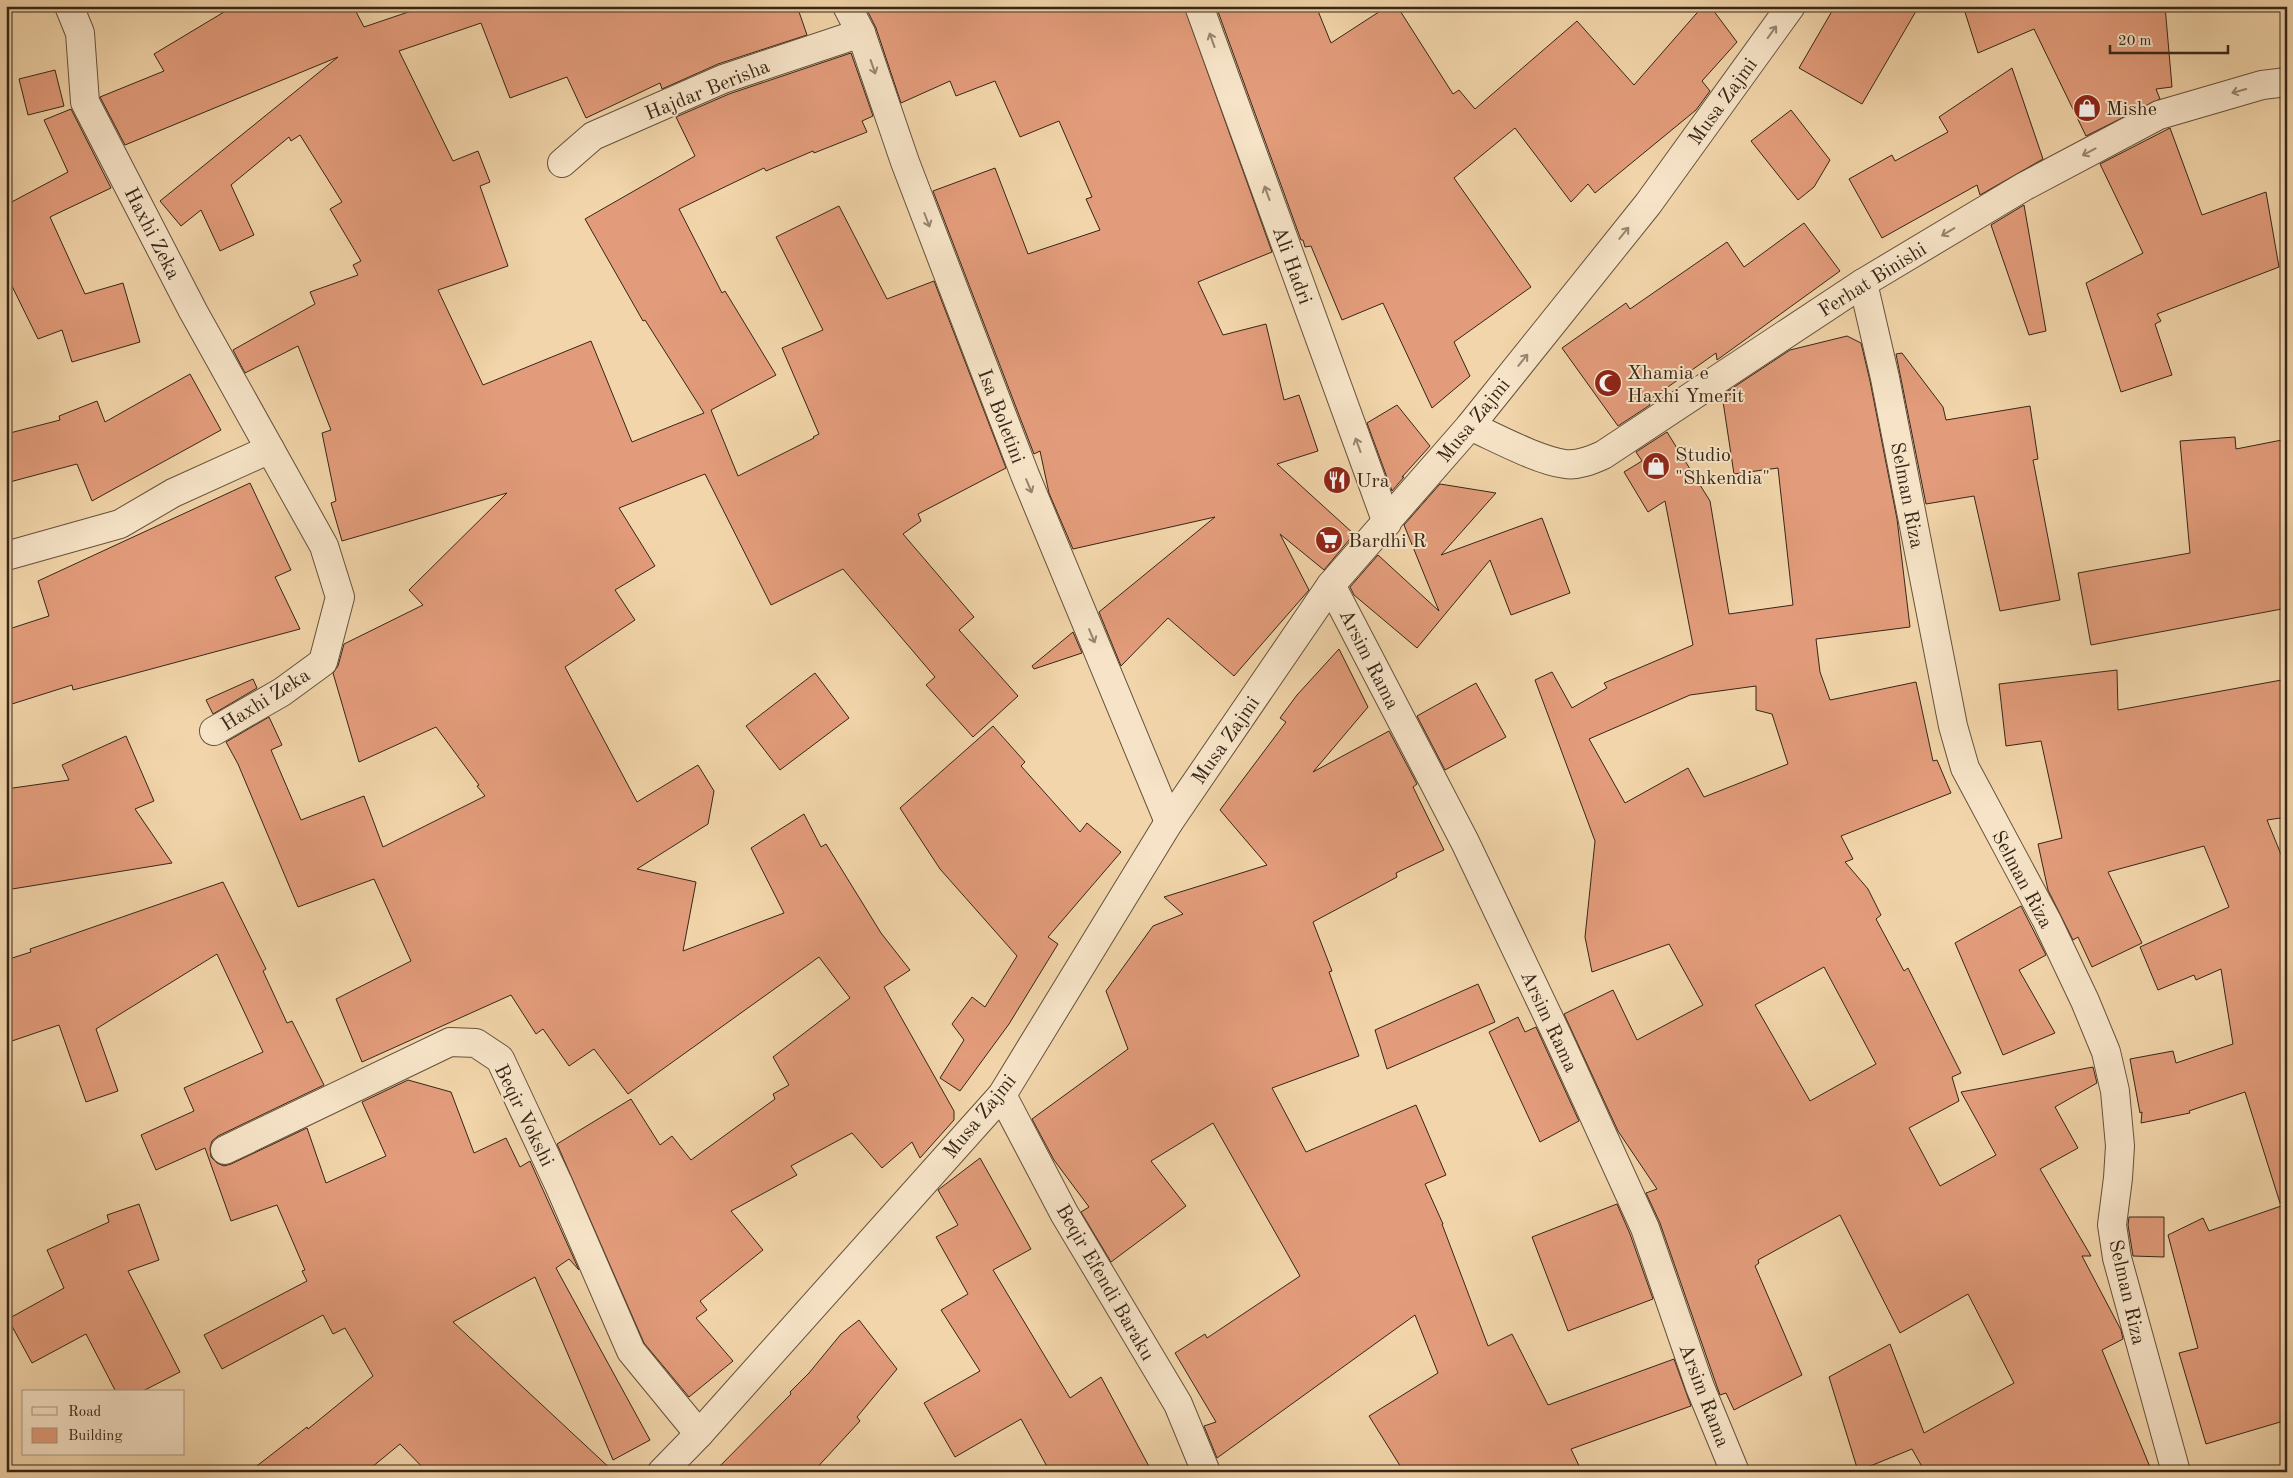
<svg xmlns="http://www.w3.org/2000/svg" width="2293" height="1478" viewBox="0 0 2293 1478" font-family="'Old Standard TT',serif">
  <rect width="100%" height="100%" fill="#f2d5aa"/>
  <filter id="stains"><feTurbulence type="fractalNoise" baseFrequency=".004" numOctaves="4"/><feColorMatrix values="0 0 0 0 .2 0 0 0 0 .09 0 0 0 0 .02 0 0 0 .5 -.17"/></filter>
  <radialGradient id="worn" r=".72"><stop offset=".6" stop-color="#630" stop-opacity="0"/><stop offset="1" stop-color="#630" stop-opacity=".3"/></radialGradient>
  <g fill="#e39c7b" stroke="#362618" fill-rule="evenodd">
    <polygon points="234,6 353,6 364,27 426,6 797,6 807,35 718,64 662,89 660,83 586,118 567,77 510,98 481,23 399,51 453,161 478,151 490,182 480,186 508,266 438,290 483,385 591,341 632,442 704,413 645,320 643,321 585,219 695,156 676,117 729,94 851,53 873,116 862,121 867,132 814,153 813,151 766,171 764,168 679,209 722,293 725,291 776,375 711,410 738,476 814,438 813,437 819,434 782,348 823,330 776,237 839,206 887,299 934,281 1006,468 918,514 921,521 903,534 974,617 959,630 1018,696 973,737 926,685 935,677 843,569 771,605 705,474 619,508 655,566 615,590 635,620 565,667 637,802 698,765 714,791 708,824 637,869 696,882 683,951 784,913 751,848 804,814 821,847 826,844 881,933 910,970 884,987 954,1111 954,1120 920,1158 912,1142 882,1168 852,1133 791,1166 797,1175 731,1211 763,1250 700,1301 707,1310 696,1318 733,1361 689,1397 644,1343 557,1144 631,1099 660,1145 672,1136 691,1160 775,1099 773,1094 789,1085 773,1057 850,998 819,957 628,1094 594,1049 569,1066 543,1029 536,1034 511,995 362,1062 336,999 411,961 374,879 298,907 238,764 226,742 269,717 282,745 271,750 301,820 364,796 383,847 485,796 477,786 479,785 436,727 359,762 333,673 338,666 344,644 423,605 409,590 507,493 342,541 331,503 336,501 322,433 331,430 298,346 245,373 233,350 315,304 310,292 358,275 353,265 361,261 330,209 342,202 300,135 291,141 289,137 231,185 254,235 220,251 201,210 181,226 160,201 338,57 125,145 100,97 164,71 154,54"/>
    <polygon points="865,6 1184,6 1272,252 1198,282 1223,335 1266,324 1284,400 1299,395 1318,451 1277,464 1354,534 1324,570 1280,534 1309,590 1234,676 1168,618 1121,666 1099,612 1215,517 1073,549 1049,493 1040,451 1034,454 933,191 995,168 1028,254 1100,230 1086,199 1092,197 1059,121 1020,137 995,81 956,96 950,81 901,103 876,28"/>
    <polygon points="1216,6 1316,6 1331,43 1388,6 1397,6 1453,94 1459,90 1475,109 1577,21 1634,85 1703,6 1710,6 1737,42 1702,81 1710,91 1696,110 1595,193 1588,184 1571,202 1515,128 1454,178 1531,287 1454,342 1470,376 1432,408 1383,303 1342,320 1311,246 1305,247 1303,240 1301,240"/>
    <polygon points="1835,6 1919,6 1862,104 1799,68"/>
    <polygon points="1963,6 2165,6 2172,87 2156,89 2160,99 2086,136 2034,29 1978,53"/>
    <polygon points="2012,68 2043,159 1980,195 1977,185 1882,238 1849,179 1892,155 1895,161 1948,132 1939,117"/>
    <polygon points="55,70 64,106 28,115 19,79"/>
    <polygon points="71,109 111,188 50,217 85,294 123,283 140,342 72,362 62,330 38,339 6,274 6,205 68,172 44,120"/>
    <polygon points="1791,110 1830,160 1814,187 1798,200 1751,141"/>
    <polygon points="2170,128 2202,215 2266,192 2279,267 2157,314 2161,321 2155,324 2172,375 2121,392 2086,283 2143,253 2100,164"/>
    <polygon points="2024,205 2046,331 2029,335 1991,225"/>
    <polygon points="1804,223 1840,271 1717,360 1716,353 1648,401 1650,405 1618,426 1562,348 1626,303 1630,309 1727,242 1744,267"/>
    <path d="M1847 336 1861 343 1870 381 1897 519 1910 627 1816 639 1820 672 1830 700 1916 682 1933 761 1937 760 1951 793 1841 836 1853 859 1845 862 1868 889 1881 915 1876 919 1904 971 1908 968 1961 1073 1952 1077 1959 1101 1909 1128 1940 1186 1996 1155 1961 1092 2093 1067 2097 1083 2055 1107 2078 1148 2040 1169 2091 1256H2082L2121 1330 2123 1339 2102 1350 2152 1472H1925L1912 1449 1858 1471 1829 1377 1890 1344 1924 1433 2014 1383 1968 1294 1900 1333 1840 1215 1758 1260 1759 1263 1755 1266 1802 1375 1734 1410 1726 1393 1720 1395 1715 1381 1660 1223 1646 1193 1657 1189 1618 1131 1564 1014 1613 990 1637 1040 1703 1005 1669 944 1592 972 1585 937 1595 841 1535 680 1552 672 1572 708 1607 688 1604 683 1693 645 1665 501 1648 512 1624 472 1642 461 1636 452 1667 432 1710 501 1729 614 1793 605 1778 468 1734 474 1722 395 1790 350ZM1756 686V710L1772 714 1788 764 1704 797 1688 768 1625 803 1589 739 1690 695ZM1824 967 1876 1064 1810 1101 1755 1005Z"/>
    <polygon points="1902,353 1943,407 1946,420 2030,406 2038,459 2033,460 2060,600 2000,611 1974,496 1926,504 1896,354"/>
    <polygon points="190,374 221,430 92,501 77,464 6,483 6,434 60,420 59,416 97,401 105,422"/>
    <polygon points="1397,405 1430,446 1402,477 1404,477 1392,491 1367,423"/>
    <polygon points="2235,437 2236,449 2287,439 2287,608 2091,645 2078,573 2190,553 2180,441"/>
    <polygon points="250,483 291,570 275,577 300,629 73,690 72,685 12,704 6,688 6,630 49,616 38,581"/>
    <polygon points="1440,484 1496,493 1441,555 1542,518 1570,593 1511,615 1490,560 1417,648 1354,595 1350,587 1378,555 1439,611 1404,525"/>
    <polygon points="1073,632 1082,653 1034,669 1032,666"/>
    <polygon points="1339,649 1368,707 1313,772 1389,731 1417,784 1413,787 1444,850 1396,873 1397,877 1313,922 1332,971 1329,972 1359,1056 1272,1088 1306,1152 1416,1105 1446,1175 1425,1184 1443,1224 1442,1224 1488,1346 1512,1334 1548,1405 1674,1359 1691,1406 1571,1449 1582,1472 1404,1472 1369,1416 1438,1373 1415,1315 1217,1458 1204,1426 1216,1422 1175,1353 1205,1334 1207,1338 1300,1276 1213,1123 1151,1161 1186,1206 1111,1262 1081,1212 1089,1207 1054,1160 1032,1119 1128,1049 1106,991 1153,926 1183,914 1164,897 1267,865 1220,810 1286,722 1280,718 1297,695"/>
    <polygon points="2117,670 2118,710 2287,679 2287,817 2267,820 2287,869 2287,1202 2280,1203 2245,1092 2189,1111 2190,1113 2141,1123 2142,1112 2140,1113 2130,1059 2173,1051 2176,1063 2233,1044 2221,969 2196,980 2194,975 2158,990 2140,947 2229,907 2204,846 2108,872 2142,943 2092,967 2078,937 2073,940 2048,890 2038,844 2062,838 2041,741 2006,746 1999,684"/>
    <polygon points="815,673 849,718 780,770 746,726"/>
    <polygon points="253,679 257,688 213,714 206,700"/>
    <polygon points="1476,683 1506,737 1445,770 1417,716"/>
    <polygon points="993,726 1025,762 1021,766 1080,832 1087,823 1121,852 1048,937 1058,944 1009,1024 960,1091 940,1078 964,1040 952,1024 972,997 985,1007 1017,956 940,869 900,808"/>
    <polygon points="126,736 154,801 135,809 172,863 6,890 6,789 69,780 62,765"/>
    <polygon points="223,882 266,969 263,971 287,1023 292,1021 324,1085 218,1136 212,1141 210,1148 211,1157 217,1163 224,1166 231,1164 307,1128 326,1183 386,1156 362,1102 408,1080 451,1092 474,1153 506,1138 520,1167 530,1161 579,1270 569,1259 556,1268 650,1440 613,1460 535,1277 453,1322 614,1472 427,1472 400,1444 366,1472 249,1472 307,1427 308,1429 373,1376 345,1328 333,1334 323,1315 222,1369 204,1335 307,1281 302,1271 305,1270 277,1205 231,1221 205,1148 156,1170 141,1135 194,1111 184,1088 263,1052 217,954 96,1029 118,1091 86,1102 59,1025 6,1043 6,960 31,952 30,949"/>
    <polygon points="2021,906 2046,955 2019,970 2055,1033 2003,1055 1955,943"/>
    <polygon points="1478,984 1495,1022 1387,1069 1375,1030"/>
    <polygon points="1518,1017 1525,1032 1536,1027 1579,1121 1540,1142 1489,1032"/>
    <polygon points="980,1158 1031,1249 993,1270 1070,1398 1101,1377 1152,1472 1050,1472 1021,1419 955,1457 924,1403 980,1371 941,1310 968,1294 936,1237 958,1225 938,1190"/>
    <polygon points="139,1204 159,1260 128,1271 180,1372 141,1392 116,1392 86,1334 32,1363 8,1319 64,1288 47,1250 109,1222 107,1215"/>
    <polygon points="1617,1204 1630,1234 1653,1299 1568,1331 1532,1237"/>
    <polygon points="2287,1204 2287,1420 2206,1444 2179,1353 2198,1348 2168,1235 2203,1218 2209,1231"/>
    <polygon points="2129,1217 2164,1217 2164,1257 2133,1256 2128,1225"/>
    <polygon points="859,1320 897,1369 857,1417 860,1421 813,1472 714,1472 791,1394 790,1392 809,1373 841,1334"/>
  </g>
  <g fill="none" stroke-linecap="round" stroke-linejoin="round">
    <g stroke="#65523c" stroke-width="30">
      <g id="minor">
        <polyline points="69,6 80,33 85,102 193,311 324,546 340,597 323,662 282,692 214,731"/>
        <polyline points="847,6 861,33 905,162 1025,475 1169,822"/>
        <polyline points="1199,6 1387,523"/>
        <polyline points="562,163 593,136 723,79 861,33"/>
        <polyline points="1863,283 1885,378 1953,726 1965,768 2047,921 2085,1001 2106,1052 2115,1091 2120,1146 2118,1178 2112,1225 2117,1258 2176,1472"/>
        <path d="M1470 426C1497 438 1537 460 1565 464 1578 466 1592 460 1603 455L1863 283 2025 186 2159 115 2262 85 2287 82"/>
        <polyline points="6,556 120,524 173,493 270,449"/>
        <polyline points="1331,585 1465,842 1557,1035 1645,1228 1700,1387 1735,1472"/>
        <polyline points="1002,1095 1064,1213 1178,1404 1206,1472"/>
        <polyline points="225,1150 450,1042 476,1043 500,1059 559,1185 631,1351 699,1434"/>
        <polyline points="662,1472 699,1434 1002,1095 1169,822 1331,585 1470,426 1648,204 1791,6"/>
      </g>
    </g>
    <use href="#minor" stroke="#f7e4c8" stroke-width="28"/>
  </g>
  <defs><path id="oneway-shaft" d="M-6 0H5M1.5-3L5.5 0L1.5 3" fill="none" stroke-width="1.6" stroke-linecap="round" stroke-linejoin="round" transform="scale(1.25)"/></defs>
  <g stroke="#968570">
    <use href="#oneway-shaft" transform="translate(1772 32) rotate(-54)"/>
    <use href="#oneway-shaft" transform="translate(1212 40) rotate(-110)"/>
    <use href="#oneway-shaft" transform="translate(873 67) rotate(71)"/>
    <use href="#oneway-shaft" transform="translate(2239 91) rotate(164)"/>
    <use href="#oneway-shaft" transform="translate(2089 152) rotate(152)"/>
    <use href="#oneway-shaft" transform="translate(1267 193) rotate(-110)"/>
    <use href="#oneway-shaft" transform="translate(927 220) rotate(69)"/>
    <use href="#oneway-shaft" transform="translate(1948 232) rotate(149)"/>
    <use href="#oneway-shaft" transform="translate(1624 233) rotate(-51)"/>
    <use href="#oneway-shaft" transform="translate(1523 360) rotate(-51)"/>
    <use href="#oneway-shaft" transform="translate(1358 445) rotate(-110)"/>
    <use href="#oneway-shaft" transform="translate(1029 486) rotate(67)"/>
    <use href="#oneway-shaft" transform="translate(1092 636) rotate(67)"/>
  </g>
  <defs>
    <g id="shop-disc" transform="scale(1.4375)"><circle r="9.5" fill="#8f2418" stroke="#f7e4c8"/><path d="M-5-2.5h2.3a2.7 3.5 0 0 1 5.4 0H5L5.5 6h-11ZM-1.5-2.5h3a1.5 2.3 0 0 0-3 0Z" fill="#fff"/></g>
    <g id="mosque-disc" transform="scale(1.4375)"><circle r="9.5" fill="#8f2418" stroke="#f7e4c8"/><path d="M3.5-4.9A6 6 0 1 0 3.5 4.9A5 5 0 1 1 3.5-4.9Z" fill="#fff"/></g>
    <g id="restaurant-disc" transform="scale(1.4375)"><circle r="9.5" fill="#8f2418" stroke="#f7e4c8"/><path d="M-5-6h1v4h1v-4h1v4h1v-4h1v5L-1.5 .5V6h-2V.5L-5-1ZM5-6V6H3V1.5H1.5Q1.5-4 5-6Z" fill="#fff"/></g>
    <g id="supermarket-disc" transform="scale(1.4375)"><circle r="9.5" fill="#8f2418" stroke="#f7e4c8"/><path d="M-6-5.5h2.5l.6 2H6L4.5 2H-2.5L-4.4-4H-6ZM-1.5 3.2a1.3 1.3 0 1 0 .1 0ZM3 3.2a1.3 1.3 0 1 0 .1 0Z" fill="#fff"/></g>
  </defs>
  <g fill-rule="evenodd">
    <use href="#shop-disc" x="2087" y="108"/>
    <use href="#mosque-disc" x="1608" y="383"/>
    <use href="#shop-disc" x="1656" y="466"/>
    <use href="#restaurant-disc" x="1337" y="480"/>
    <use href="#supermarket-disc" x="1329" y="540"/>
  </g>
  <g text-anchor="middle" stroke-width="4" stroke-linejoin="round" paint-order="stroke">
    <g font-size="20" fill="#362618" stroke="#f7e4c8">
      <text transform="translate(707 89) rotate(-22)" y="7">Hajdar Berisha</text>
      <text transform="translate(1722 101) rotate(-54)" y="7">Musa Zajmi</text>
      <text transform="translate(153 233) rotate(63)" y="7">Haxhi Zeka</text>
      <text transform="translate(1293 265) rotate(70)" y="7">Ali Hadri</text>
      <text transform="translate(1872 279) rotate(-32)" y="7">Ferhat Binishi</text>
      <text transform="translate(1002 416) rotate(69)" y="7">Isa Boletini</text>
      <text transform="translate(1473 420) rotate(-51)" y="7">Musa Zajmi</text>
      <text transform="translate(1908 495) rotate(79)" y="7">Selman Riza</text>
      <text transform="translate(1370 659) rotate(63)" y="7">Arsim Rama</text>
      <text transform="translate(265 699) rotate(-32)" y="7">Haxhi Zeka</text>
      <text transform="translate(1225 740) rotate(-55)" y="7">Musa Zajmi</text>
      <text transform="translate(2023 879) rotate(62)" y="7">Selman Riza</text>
      <text transform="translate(1550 1021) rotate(65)" y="7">Arsim Rama</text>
      <text transform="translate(525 1115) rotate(64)" y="7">Beqir Vokshi</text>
      <text transform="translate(979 1116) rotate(-51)" y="7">Musa Zajmi</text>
      <text transform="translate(1106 1282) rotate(60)" y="7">Beqir Efendi Baraku</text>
      <text transform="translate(2128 1292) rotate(77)" y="7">Selman Riza</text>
      <text transform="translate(1705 1395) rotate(69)" y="7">Arsim Rama</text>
    </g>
    <g font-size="20" fill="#362618" stroke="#f7e4c8" text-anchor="start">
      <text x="2106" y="115">Mishe</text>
      <text x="1627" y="379">Xhamia e<tspan x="1627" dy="23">Haxhi Ymerit</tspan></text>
      <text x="1675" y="461">Studio<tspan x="1675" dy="23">"Shkendia"</tspan></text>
      <text x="1356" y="487">Ura</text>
      <text x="1348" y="547">Bardhi R</text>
    </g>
  </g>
  <rect width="2293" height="1478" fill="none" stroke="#f2d5aa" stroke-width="25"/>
  <rect x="8" y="8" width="2278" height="1463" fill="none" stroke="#362618" stroke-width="2.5"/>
  <rect x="12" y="12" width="2268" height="1453" fill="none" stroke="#362618"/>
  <rect x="22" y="1390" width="162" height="65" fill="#f7e4c8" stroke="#aa9882"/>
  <rect x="32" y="1407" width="25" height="8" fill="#f7e4c8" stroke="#aa9882"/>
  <text x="68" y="1416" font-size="15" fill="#362618">Road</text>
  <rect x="32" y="1428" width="25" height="15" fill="#e39c7b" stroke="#aa9882"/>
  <text x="68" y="1440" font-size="15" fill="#362618">Building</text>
  <path d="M2110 45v8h118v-8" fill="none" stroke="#362618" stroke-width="2.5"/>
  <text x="2118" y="45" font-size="15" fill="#362618" stroke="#f7e4c8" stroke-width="4" paint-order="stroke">20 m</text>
  <rect width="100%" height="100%" filter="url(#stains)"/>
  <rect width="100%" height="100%" fill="url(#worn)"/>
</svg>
